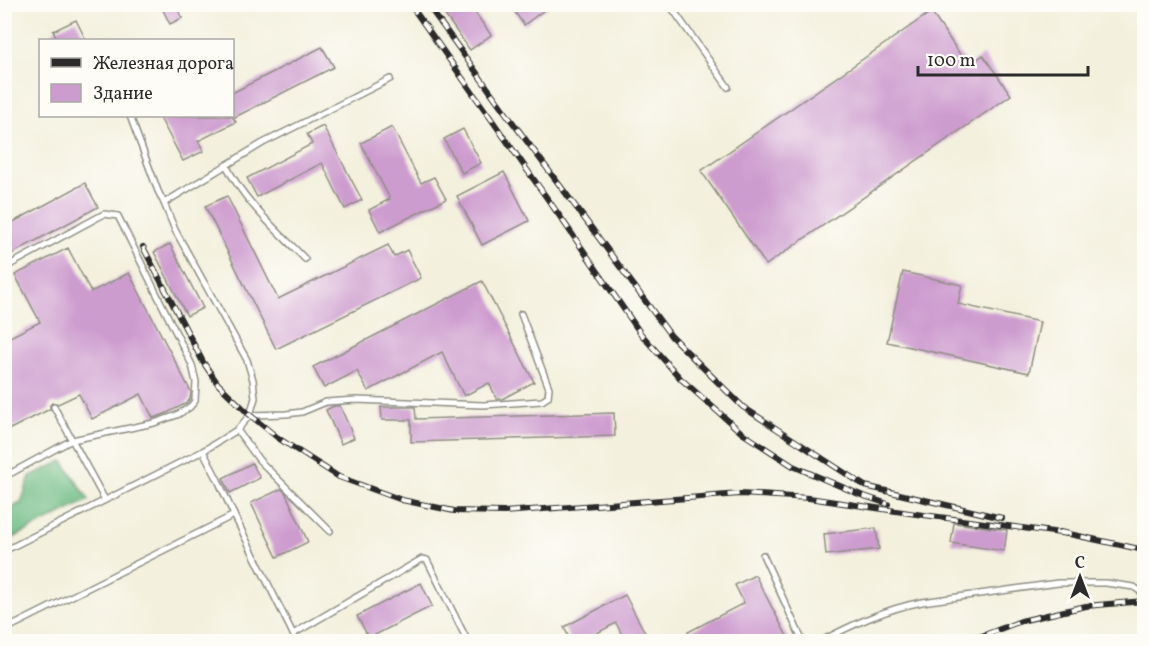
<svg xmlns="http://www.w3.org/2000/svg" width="1149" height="646" viewBox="0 0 1149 646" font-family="Vollkorn,serif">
  <rect width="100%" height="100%" fill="#fdfcf7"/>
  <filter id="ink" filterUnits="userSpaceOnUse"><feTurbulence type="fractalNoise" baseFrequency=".0167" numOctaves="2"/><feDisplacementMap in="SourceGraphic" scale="12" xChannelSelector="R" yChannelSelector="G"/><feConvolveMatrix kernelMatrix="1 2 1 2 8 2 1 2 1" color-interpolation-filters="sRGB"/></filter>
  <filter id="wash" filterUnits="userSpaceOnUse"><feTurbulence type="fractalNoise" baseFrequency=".008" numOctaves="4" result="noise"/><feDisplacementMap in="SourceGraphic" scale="24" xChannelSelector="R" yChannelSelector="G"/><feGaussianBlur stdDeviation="1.35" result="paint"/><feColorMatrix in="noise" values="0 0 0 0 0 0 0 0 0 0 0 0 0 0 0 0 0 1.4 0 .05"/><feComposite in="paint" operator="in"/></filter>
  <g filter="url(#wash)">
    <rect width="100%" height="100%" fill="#f3f0dd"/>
    <polygon fill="#72be87" stroke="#4e7459" stroke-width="1.5" points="63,461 89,500 5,542 5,511 21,503 30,476"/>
    <g id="blocks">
      <g fill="#cd9ccf">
        <polygon points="160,4 175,4 182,18 170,24"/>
        <polygon points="437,4 469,4 491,35 470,50"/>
        <polygon points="509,4 552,4 524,25"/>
        <polygon points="931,12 968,66 983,55 1011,95 766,265 701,171"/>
        <polygon points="76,20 86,40 58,40 53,31"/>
        <polygon points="322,47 334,67 233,118 236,122 198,141 204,151 183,161 159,116 232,116 232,117 232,93"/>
        <polygon points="323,126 362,200 345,209 322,163 257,197 247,178 312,144 307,134"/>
        <polygon points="392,127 421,183 434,177 446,199 380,232 369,210 390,199 361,143"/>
        <polygon points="463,129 481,163 462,173 444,139"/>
        <polygon points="504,172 529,221 482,245 457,196"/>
        <polygon points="85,183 98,207 4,258 4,227"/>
        <polygon points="227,196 278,299 388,245 394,257 407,250 421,278 276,349 205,206"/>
        <polygon points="170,244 203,308 187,316 154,252"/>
        <polygon points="68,248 91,292 129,273 191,392 190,399 187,403 165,414 153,418 141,394 92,419 79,394 58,404 56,403 52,403 50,405 50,409 4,432 4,340 40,322 15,275"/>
        <polygon points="903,272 962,285 958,304 1040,322 1029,373 887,342"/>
        <polygon points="482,281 534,382 502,399 497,399 489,383 464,396 442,352 368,391 357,371 324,388 313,367"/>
        <polygon points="334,406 340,406 354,438 341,444 326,410"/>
        <polygon points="381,407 415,407 416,419 614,413 615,436 411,442 411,420 382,420"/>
        <polygon points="252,463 260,478 230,493 223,478"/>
        <polygon points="281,489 285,492 308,542 277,557 251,503"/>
        <polygon points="954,523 1007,530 1004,551 951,543"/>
        <polygon points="876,528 879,549 826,555 824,534"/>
        <polygon points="755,575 790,642 693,642 688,632 744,603 735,585"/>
        <polygon points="421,583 432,606 369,638 357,616"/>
        <polygon points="625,595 650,642 626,642 616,623 580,642 571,642 564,627"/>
      </g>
    </g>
  </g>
  <g filter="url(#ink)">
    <use href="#blocks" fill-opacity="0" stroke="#8f8e84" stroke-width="1.5"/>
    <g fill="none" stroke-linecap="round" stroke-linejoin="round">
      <g stroke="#8f8e84" stroke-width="8">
        <g id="lane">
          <polyline points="669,4 728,87"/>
          <polyline points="130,116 158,191 164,203"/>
          <path d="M226 165C245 203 276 229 305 259"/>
          <polyline points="4,268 104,214 118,216 192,365 196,382 195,401 190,407 177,415 154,423 72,440 4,477"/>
          <polyline points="54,407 105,500"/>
          <polyline points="250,415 286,414 302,412 326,402 356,400 483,405 542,401 548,397 549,388 521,314"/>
          <polyline points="237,430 259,460 330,531"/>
          <polyline points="203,451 218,480 234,515 297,642"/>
          <polyline points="4,551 203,451 237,430 250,415 255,398 253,380 247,360 175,230 164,203 263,143 390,79"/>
          <polyline points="763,555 803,642"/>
          <polyline points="4,630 234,515"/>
          <polyline points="293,634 422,559 427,560 468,642"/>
          <path d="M819 642C852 625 885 609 922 602L1058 583H1106L1134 587 1144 594"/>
        </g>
      </g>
      <use href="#lane" stroke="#fff" stroke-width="5"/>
      <g stroke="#2b2b2b" stroke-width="6">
        <g id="rail">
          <polyline points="410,4 561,218 641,334 681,379 742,433 793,466 861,495 888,504"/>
          <polyline points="427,4 508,116 573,203 671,336 743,407 865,486 1002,518"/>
          <polyline points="143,247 203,362 218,384 250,415 278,438 339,477 402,500 454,511 504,512 740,494 809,498 916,514 1068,534"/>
          <polyline points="1060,532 1144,550"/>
          <polyline points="966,642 1021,621 1086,606 1144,601"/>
        </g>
      </g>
      <use href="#rail" stroke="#fdfcf7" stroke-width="4" stroke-dasharray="11" stroke-linecap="butt"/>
    </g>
  </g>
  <rect width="1149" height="646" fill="none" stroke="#fdfcf7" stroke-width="24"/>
  <rect x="39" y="39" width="195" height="78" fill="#fdfcf7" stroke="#a9a8a5" stroke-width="1.5"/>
  <rect x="51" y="58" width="30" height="9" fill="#2b2b2b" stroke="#a9a8a5" stroke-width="1.5"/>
  <text x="93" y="69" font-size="18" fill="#2b2b2b">Железная дорога</text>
  <rect x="51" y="84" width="30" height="18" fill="#cd9ccf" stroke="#a9a8a5" stroke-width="1.5"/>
  <text x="93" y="99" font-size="18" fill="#2b2b2b">Здание</text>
  <g transform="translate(1080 577)" stroke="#fdfcf7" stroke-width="4.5" paint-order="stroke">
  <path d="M0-4.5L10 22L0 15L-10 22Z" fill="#2b2b2b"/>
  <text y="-9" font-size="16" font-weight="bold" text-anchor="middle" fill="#2b2b2b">С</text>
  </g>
  <path d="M918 66v9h170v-9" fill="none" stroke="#2b2b2b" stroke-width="3"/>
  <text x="927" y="66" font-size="18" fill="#2b2b2b" stroke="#fdfcf7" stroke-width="4.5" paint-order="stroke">100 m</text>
</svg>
